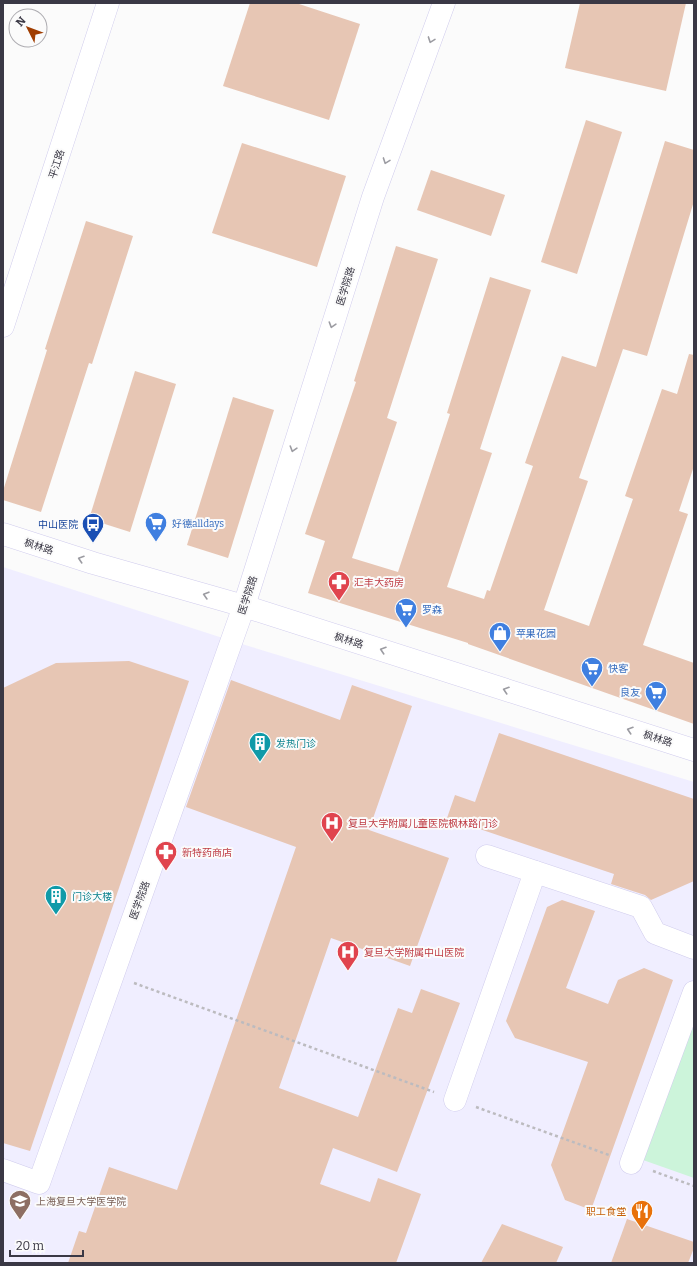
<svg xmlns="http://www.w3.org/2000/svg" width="697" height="1266" viewBox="0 0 697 1266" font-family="Bitter,'Noto Sans SC',serif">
  <rect width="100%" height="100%" fill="#fbfbfb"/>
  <polygon fill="#f0eeff" points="3,567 232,641 694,782 694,1263 3,1263"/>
  <polygon fill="#ccf4da" points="694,1018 694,1178 643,1160"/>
  <g fill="#e7c6b4">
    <polygon points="250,3 296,3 360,24 329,120 223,86"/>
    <polygon points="580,3 686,3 666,91 565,68"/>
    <polygon points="586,120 622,132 577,274 541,262"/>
    <polygon points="665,141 694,150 694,201 647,356 623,349 579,478 588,481 544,610 589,626 633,499 625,496 662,389 677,394 689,354 694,355 694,466 679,511 688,514 643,645 694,663 694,724 468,644 468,643 308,593 325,541 305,534 356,382 354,381 396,246 438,259 387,418 397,422 352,558 398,572 450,414 447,413 490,277 531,290 480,449 492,453 447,587 484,599 487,590 490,591 533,466 525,463 562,356 596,367"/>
    <polygon points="242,143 346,176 317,267 212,233"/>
    <polygon points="431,170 505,195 491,236 417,210"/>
    <polygon points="86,221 133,236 92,364 89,363 41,512 3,500 3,491 47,350 45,349"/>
    <polygon points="135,371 176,384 130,532 89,519"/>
    <polygon points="233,397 274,410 228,558 187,545"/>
    <polygon points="129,661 189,681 30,1151 3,1143 3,688 56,663"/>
    <polygon points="231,680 340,720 352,685 412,706 369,830 449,858 410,966 331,938 279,1088 358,1117 398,1008 412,1013 421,989 460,1003 397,1172 333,1148 320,1184 370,1202 378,1178 421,1194 396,1263 68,1263 79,1231 86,1233 109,1167 177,1190 296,847 186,807"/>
    <polygon points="499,733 694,799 694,881 651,900 645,895 611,884 614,874 447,818 455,795 475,802"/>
    <polygon points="562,900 595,911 566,988 608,1004 618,980 644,968 673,980 591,1210 565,1200 551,1165 588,1062 515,1038 506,1021 547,907"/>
    <polygon points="627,1219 694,1242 694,1248 688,1263 611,1263"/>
    <polygon points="502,1224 563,1247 556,1263 481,1263"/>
  </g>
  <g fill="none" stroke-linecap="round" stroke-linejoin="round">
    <g stroke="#d0cced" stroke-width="23">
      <g id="minor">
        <polyline points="3,326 108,3"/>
        <polyline points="3,534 93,563 244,606 694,750"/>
        <polyline points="487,856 641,907 655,933 694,948"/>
        <polyline points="455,1100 535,872"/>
        <polyline points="631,1163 694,992"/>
        <polyline points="3,1170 39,1183 244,606 373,197 444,3"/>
      </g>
    </g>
    <g stroke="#bcbbbf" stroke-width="2.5" stroke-dasharray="3 3" stroke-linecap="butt">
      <polyline points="134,983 434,1092"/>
      <polyline points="476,1107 609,1155"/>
      <polyline points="653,1171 694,1186"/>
    </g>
    <use href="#minor" stroke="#fff" stroke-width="22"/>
  </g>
  <defs><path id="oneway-chevron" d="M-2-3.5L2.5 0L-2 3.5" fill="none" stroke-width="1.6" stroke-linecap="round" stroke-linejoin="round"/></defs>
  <g stroke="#9c9ca2">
    <use href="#oneway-chevron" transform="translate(431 40) rotate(110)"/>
    <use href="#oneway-chevron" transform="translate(386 161) rotate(110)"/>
    <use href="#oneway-chevron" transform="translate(332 325) rotate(107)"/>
    <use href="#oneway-chevron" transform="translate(293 449) rotate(107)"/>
    <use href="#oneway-chevron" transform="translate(81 559) rotate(-162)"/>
    <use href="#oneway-chevron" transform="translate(206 595) rotate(-164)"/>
    <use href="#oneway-chevron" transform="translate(383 650) rotate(-162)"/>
    <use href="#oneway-chevron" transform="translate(506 690) rotate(-162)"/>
    <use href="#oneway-chevron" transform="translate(630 730) rotate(-162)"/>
  </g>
  <defs>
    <g id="supermarket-pin" transform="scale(1.15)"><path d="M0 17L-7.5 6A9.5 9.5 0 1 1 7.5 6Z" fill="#3f7fe0" stroke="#fbfbfb"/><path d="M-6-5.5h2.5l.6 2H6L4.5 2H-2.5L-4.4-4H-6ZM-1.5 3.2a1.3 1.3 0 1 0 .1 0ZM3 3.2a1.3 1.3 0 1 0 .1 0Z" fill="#fff"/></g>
    <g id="bus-pin" transform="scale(1.15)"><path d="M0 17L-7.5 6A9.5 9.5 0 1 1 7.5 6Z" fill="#1a4fb4" stroke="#fbfbfb"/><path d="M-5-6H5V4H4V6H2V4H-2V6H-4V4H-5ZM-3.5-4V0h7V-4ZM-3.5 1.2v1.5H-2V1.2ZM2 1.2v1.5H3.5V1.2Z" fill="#fff"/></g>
    <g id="pharmacy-pin" transform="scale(1.15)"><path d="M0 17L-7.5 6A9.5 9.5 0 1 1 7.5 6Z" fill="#e0444e" stroke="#fbfbfb"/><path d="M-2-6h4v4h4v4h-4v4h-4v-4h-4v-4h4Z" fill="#fff"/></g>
    <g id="shop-pin" transform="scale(1.15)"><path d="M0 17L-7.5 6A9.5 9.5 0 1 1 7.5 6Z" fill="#3f7fe0" stroke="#fbfbfb"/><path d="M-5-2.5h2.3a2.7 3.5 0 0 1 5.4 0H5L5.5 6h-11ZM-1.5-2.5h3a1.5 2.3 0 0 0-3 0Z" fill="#fff"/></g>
    <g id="building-pin" transform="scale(1.15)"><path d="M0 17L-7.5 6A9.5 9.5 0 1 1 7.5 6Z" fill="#0f9aa8" stroke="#fbfbfb"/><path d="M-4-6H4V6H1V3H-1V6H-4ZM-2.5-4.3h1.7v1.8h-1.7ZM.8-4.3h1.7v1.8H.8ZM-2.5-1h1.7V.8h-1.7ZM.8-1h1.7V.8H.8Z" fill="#fff"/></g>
    <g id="hospital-pin" transform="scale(1.15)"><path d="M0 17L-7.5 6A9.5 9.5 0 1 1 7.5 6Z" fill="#e0444e" stroke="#fbfbfb"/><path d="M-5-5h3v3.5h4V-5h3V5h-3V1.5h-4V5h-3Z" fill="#fff"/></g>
    <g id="school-pin" transform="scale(1.15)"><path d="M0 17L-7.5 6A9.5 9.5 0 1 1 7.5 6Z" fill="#8d6e63" stroke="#fbfbfb"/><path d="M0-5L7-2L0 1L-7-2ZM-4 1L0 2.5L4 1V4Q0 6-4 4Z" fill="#fff"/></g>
    <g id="restaurant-pin" transform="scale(1.15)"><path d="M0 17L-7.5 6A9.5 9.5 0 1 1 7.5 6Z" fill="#e8710a" stroke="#fbfbfb"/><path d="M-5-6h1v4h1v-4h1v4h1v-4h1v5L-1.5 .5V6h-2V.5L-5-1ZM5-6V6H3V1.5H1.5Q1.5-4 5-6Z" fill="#fff"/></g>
  </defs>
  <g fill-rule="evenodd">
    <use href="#supermarket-pin" x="156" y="523"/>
    <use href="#bus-pin" x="93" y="524"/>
    <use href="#pharmacy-pin" x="339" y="582"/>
    <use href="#supermarket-pin" x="406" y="609"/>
    <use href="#shop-pin" x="500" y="633"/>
    <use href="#supermarket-pin" x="592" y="668"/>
    <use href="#supermarket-pin" x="656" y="692"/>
    <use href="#building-pin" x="260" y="743"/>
    <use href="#hospital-pin" x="332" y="823"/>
    <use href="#pharmacy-pin" x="166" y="852"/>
    <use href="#building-pin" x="56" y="896"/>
    <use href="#hospital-pin" x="348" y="952"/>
    <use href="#school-pin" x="20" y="1201"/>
    <use href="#restaurant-pin" x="642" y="1211"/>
  </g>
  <g text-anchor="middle" stroke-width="4" stroke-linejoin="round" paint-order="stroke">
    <g font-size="10" fill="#3a3845" stroke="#fbfbfb">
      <text transform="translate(56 164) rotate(-72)" y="4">平江路</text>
      <text transform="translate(345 286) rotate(-73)" y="4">医学院路</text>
      <text transform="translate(39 546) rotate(18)" y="4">枫林路</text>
      <text transform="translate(247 595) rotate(-72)" y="4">医学院路</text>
      <text transform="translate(349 640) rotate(18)" y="4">枫林路</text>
      <text transform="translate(658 738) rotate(18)" y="4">枫林路</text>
      <text transform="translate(139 900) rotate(-70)" y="4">医学院路</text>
    </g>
    <g font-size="10" fill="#366cbe" stroke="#fbfbfb" text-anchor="start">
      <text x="172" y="527">好德alldays</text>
      <text x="422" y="613">罗森</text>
      <text x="516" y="637">苹果花园</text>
      <text x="608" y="672">快客</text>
      <text x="640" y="696" text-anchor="end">良友</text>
    </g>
    <g font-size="10" fill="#164399" stroke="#fbfbfb" text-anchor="end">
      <text x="78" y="528">中山医院</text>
    </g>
    <g font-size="10" fill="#be3a42" stroke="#fbfbfb" text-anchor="start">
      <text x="354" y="586">汇丰大药房</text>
      <text x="348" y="827">复旦大学附属儿童医院枫林路门诊</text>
      <text x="182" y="856">新特药商店</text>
      <text x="364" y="956">复旦大学附属中山医院</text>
    </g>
    <g font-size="10" fill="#0d838f" stroke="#fbfbfb" text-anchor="start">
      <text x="276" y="747">发热门诊</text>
      <text x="72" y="900">门诊大楼</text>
    </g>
    <g font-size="10" fill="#785e54" stroke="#fbfbfb" text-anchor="start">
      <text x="36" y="1205">上海复旦大学医学院</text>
    </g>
    <g font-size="10" fill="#c56008" stroke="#fbfbfb" text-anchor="end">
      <text x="626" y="1215">职工食堂</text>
    </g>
  </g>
  <rect width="697" height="1266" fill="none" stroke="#3a3845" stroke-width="8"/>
  <g transform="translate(28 28) rotate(312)"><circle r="19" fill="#fbfbfb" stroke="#aeadb2"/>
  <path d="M0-3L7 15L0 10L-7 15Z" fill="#a03d01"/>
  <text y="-6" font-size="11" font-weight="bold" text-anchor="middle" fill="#3a3845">N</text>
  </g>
  <path d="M10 1250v6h73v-6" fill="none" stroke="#3a3845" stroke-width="2"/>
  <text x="16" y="1250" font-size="12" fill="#3a3845" stroke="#fbfbfb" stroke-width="3" paint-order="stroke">20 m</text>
</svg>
